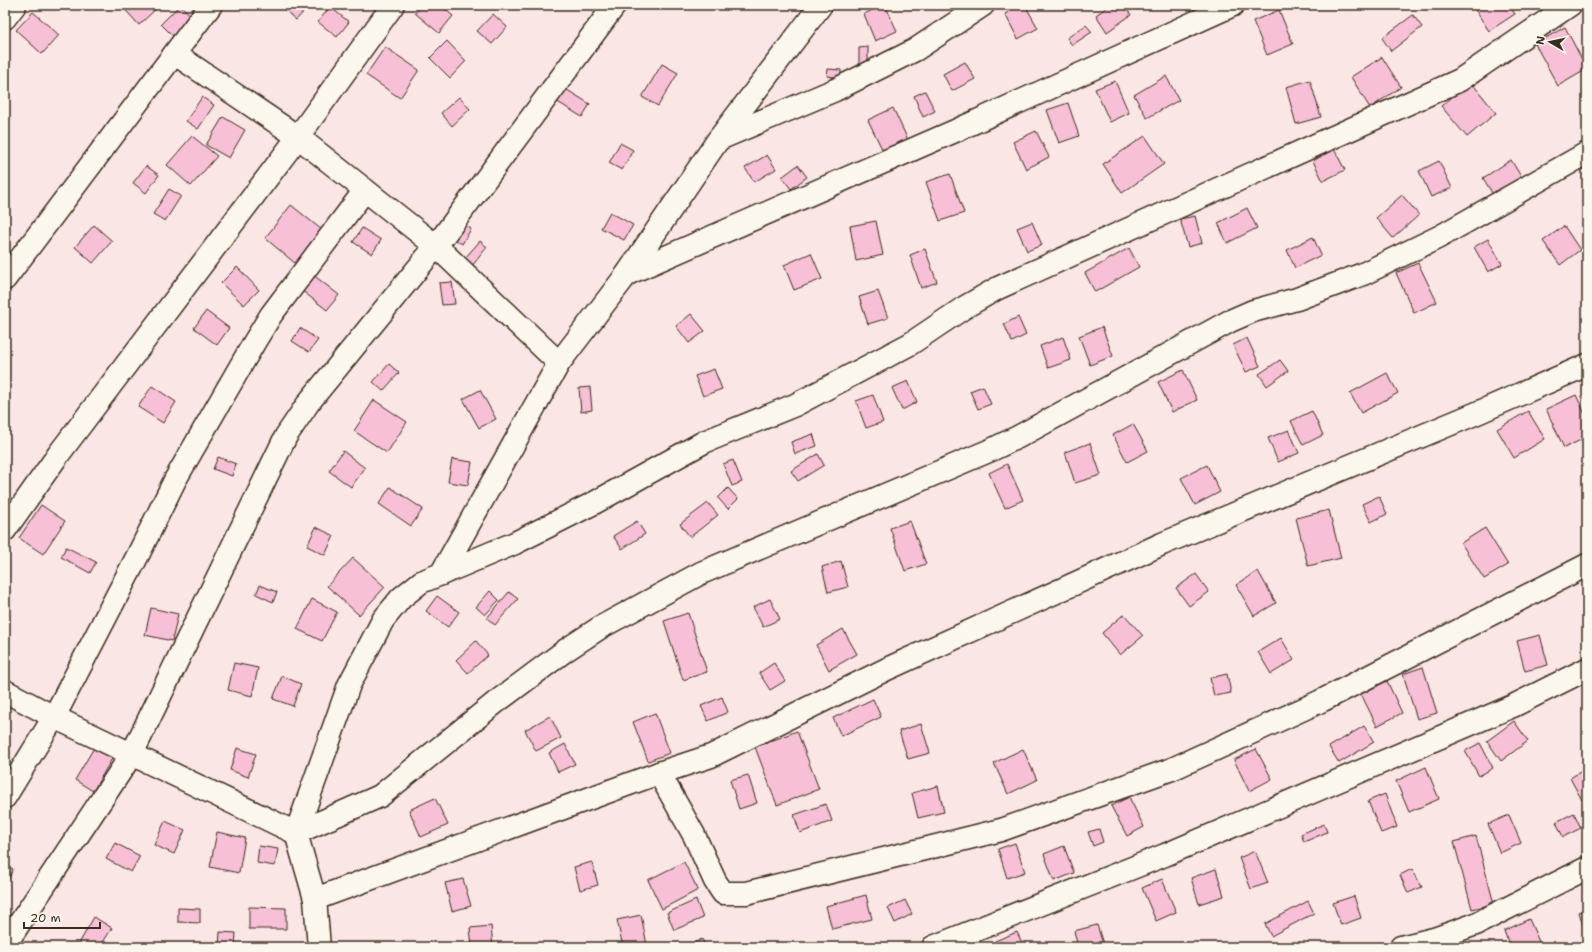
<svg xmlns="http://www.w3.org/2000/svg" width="1592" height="952" viewBox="0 0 1592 952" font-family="'Shantell Sans',sans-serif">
  <rect width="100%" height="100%" fill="#fae6e5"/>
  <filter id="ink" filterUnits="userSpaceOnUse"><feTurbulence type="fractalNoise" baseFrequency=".025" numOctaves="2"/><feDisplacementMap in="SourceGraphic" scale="8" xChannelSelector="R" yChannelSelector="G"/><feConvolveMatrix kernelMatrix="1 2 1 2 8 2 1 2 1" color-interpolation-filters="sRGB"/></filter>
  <g filter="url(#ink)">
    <g fill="#f8c0d6" stroke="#3b2a1e">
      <polygon points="121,5 160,5 139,25"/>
      <polygon points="180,5 195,19 176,39 161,24"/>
      <polygon points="279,5 310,5 296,20"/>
      <polygon points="422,5 440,5 453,16 439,33 415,13"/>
      <polygon points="883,5 885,5 897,31 875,41 864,14"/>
      <polygon points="1020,5 1025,5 1038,28 1018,39 1005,14"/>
      <polygon points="1110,5 1125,5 1131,15 1107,32 1096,15"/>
      <polygon points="1472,5 1509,5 1515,14 1489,31"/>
      <polygon points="330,7 349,22 337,37 318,22"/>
      <polygon points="1279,10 1293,44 1267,55 1253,21"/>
      <polygon points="33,12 59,35 42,54 16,30"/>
      <polygon points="493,14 507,27 492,44 477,31"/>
      <polygon points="1413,15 1422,27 1391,51 1382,38"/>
      <polygon points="1086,25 1092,32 1072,45 1067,38"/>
      <polygon points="1565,27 1587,69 1558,86 1535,44"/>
      <polygon points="447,41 466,61 450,78 430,58"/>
      <polygon points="385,47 419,70 400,98 366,75"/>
      <polygon points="868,47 868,64 859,64 859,48"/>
      <polygon points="1382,57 1401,87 1370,108 1351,77"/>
      <polygon points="965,62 975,79 952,91 943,74"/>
      <polygon points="662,64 678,73 658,106 642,97"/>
      <polygon points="828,69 841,70 841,78 827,76"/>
      <polygon points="1166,76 1179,100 1147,118 1134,95"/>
      <polygon points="1310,80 1321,117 1296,124 1286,87"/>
      <polygon points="1115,81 1129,113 1110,122 1095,89"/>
      <polygon points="1471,82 1496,113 1467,137 1441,106"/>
      <polygon points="564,88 590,104 582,117 556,101"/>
      <polygon points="925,91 935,111 923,117 914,96"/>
      <polygon points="202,97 214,105 198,129 186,121"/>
      <polygon points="459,97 470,109 452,126 441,113"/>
      <polygon points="1068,103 1079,136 1059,143 1047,110"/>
      <polygon points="893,108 908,140 883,151 868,120"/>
      <polygon points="223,117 245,130 229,158 206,145"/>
      <polygon points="1036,131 1049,157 1026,169 1013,142"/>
      <polygon points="192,136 217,156 191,186 167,165"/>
      <polygon points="1145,136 1164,164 1122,193 1103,164"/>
      <polygon points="620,143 633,150 622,170 609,163"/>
      <polygon points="1334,149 1345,170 1323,181 1313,161"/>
      <polygon points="767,155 776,169 754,182 745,168"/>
      <polygon points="1511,160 1525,183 1497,201 1483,178"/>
      <polygon points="1439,161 1452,188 1431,197 1419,171"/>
      <polygon points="798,165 807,177 791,189 782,177"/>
      <polygon points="146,166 159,175 146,193 133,183"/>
      <polygon points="950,174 964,213 940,221 926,182"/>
      <polygon points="169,189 181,196 165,221 153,214"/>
      <polygon points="1402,195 1419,215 1393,238 1376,218"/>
      <polygon points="291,205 322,230 296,264 265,238"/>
      <polygon points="1247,208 1257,228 1227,243 1218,223"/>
      <polygon points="610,212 633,225 624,240 601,228"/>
      <polygon points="1195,216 1202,243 1188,247 1180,219"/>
      <polygon points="460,221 471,229 462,244 451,237"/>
      <polygon points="876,221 883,255 856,261 850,226"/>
      <polygon points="1032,222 1042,245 1027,251 1017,228"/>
      <polygon points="94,225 112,241 93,263 75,247"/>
      <polygon points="1564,226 1580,250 1560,265 1543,241"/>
      <polygon points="362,228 381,240 372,254 353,242"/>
      <polygon points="1313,237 1321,255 1295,268 1287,250"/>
      <polygon points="1488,239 1502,264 1488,272 1474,247"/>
      <polygon points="480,241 487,247 472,266 464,259"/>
      <polygon points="1129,248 1139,267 1095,292 1085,273"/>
      <polygon points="925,249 937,282 921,288 910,255"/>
      <polygon points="811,253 822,279 794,290 784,265"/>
      <polygon points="1418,263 1437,302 1414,313 1396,273"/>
      <polygon points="237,267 259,290 244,305 221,283"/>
      <polygon points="312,274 339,295 327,310 301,290"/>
      <polygon points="452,282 455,304 442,305 439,283"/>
      <polygon points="878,291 888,318 868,324 859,297"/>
      <polygon points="206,311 229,328 217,345 194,328"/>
      <polygon points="691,314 705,331 689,343 676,326"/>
      <polygon points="1018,317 1026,335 1012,342 1004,324"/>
      <polygon points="1102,327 1113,356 1090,365 1079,336"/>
      <polygon points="300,328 318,340 309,352 292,341"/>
      <polygon points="1063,337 1071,360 1048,368 1040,346"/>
      <polygon points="1247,338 1260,366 1246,372 1233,345"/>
      <polygon points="1280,360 1288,371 1267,386 1259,374"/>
      <polygon points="389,364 399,373 383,391 373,382"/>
      <polygon points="714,369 722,389 703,396 695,376"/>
      <polygon points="1183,370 1197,400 1172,412 1158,382"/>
      <polygon points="1387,373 1398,393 1361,413 1350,393"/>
      <polygon points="908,381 917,402 902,410 892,388"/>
      <polygon points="152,386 176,402 163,423 138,407"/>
      <polygon points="983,386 991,404 978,409 970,391"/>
      <polygon points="590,387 592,410 581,412 579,388"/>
      <polygon points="480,390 496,419 479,428 463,399"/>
      <polygon points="873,395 883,422 866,428 856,401"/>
      <polygon points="1576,395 1587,418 1587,437 1564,448 1546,409"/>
      <polygon points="374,400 407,422 387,453 354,431"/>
      <polygon points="1312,411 1323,435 1303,445 1291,421"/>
      <polygon points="1528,411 1545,439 1514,458 1497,429"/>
      <polygon points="1133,424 1148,451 1127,462 1113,435"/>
      <polygon points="1289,430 1299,453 1278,462 1268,438"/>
      <polygon points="813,434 817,446 795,454 791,442"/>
      <polygon points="1090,443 1101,475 1075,483 1065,452"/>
      <polygon points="343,451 365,468 351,487 329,471"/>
      <polygon points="818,454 824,465 798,481 791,471"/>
      <polygon points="218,457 236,464 232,476 213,469"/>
      <polygon points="452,459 472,462 468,485 448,482"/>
      <polygon points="733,460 742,482 732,486 723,464"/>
      <polygon points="1007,464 1023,500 1005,508 989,473"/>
      <polygon points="1207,465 1220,492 1195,505 1181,478"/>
      <polygon points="390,487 423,509 411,526 379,504"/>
      <polygon points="728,488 738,499 728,509 718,498"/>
      <polygon points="1379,496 1387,514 1371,522 1362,504"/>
      <polygon points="708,503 718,515 690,537 680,524"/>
      <polygon points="41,505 65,521 43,554 19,538"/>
      <polygon points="1329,510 1341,558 1308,566 1296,518"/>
      <polygon points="637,521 645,534 622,549 613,536"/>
      <polygon points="910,521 926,564 905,571 890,528"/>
      <polygon points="316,527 334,536 325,555 307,546"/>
      <polygon points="1485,528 1508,565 1484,579 1461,543"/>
      <polygon points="66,547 96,562 90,573 61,557"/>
      <polygon points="353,558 385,587 359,615 327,586"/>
      <polygon points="841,561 848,587 828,592 822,567"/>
      <polygon points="1258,571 1276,603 1254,616 1236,585"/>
      <polygon points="1196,574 1209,592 1189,606 1176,588"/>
      <polygon points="260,585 277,592 273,602 256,594"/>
      <polygon points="490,591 499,600 485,615 476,607"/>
      <polygon points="509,592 518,599 495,625 487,618"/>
      <polygon points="437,596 459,612 448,627 426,611"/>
      <polygon points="312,599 337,612 322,641 297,629"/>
      <polygon points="770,599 780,619 763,627 753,607"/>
      <polygon points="151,608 178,614 172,641 145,635"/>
      <polygon points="688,613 707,672 683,680 664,621"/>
      <polygon points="1124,614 1143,636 1120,655 1102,633"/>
      <polygon points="843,629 857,654 829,670 816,645"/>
      <polygon points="1540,635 1548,665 1525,671 1517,641"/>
      <polygon points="1281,638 1294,660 1271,674 1258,652"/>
      <polygon points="476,641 488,655 468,673 456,660"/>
      <polygon points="234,663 258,668 252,696 228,690"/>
      <polygon points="774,663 785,681 770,690 759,673"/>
      <polygon points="1423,667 1437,713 1417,719 1403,674"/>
      <polygon points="1227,674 1231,693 1214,696 1210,678"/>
      <polygon points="282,676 301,684 293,706 273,699"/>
      <polygon points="1387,681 1402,713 1377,726 1361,694"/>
      <polygon points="722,697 728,712 708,721 701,706"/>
      <polygon points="873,699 881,717 841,736 833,718"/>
      <polygon points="655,713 670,753 648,761 633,722"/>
      <polygon points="550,716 561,738 536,751 525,730"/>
      <polygon points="1514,721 1528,741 1501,761 1487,741"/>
      <polygon points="921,724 930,753 908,759 899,731"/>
      <polygon points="1364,726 1374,742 1339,763 1329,747"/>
      <polygon points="797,731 819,789 777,805 755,747"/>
      <polygon points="1480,743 1493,768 1479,776 1465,751"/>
      <polygon points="565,744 575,764 558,772 549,753"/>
      <polygon points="95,746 113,757 93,791 75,780"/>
      <polygon points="237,748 256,754 248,777 230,770"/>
      <polygon points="1023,749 1037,780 1008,794 994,763"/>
      <polygon points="1256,749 1272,779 1249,791 1234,760"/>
      <polygon points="1426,767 1439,799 1409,812 1396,781"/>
      <polygon points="1587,768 1587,798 1582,800 1570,778"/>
      <polygon points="748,775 757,803 739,809 730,780"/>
      <polygon points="938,786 944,812 918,818 912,793"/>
      <polygon points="1385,794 1397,827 1381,833 1368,801"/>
      <polygon points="1129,797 1144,827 1127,836 1111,806"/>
      <polygon points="435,798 448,825 421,837 409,810"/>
      <polygon points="826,804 832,821 800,833 794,815"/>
      <polygon points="1574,813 1581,828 1563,837 1556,822"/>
      <polygon points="1509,815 1521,843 1500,853 1488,824"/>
      <polygon points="165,821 185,830 174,854 154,845"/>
      <polygon points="1324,824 1327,832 1304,842 1301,834"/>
      <polygon points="1099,829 1103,842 1093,846 1088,832"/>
      <polygon points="217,832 245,838 239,873 210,867"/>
      <polygon points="1476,836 1494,904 1472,909 1454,842"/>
      <polygon points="115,843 140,856 131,872 106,859"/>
      <polygon points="1015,843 1025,872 1007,878 998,849"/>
      <polygon points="259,846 278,849 275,866 257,863"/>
      <polygon points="1064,846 1074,873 1054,881 1044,854"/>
      <polygon points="1255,851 1268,883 1251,889 1239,858"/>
      <polygon points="592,862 598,885 580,890 574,867"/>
      <polygon points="684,862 698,890 662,909 648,880"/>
      <polygon points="5,865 13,869 5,887"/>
      <polygon points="1216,869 1224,896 1199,904 1191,878"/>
      <polygon points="1412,869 1422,887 1408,893 1400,875"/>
      <polygon points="463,879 471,906 452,911 445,883"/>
      <polygon points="1162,879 1176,912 1156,921 1142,888"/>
      <polygon points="866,895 872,919 832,929 826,906"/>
      <polygon points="1354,896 1361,918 1341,925 1333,903"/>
      <polygon points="696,900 703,918 674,930 667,913"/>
      <polygon points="905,900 912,914 895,923 888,908"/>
      <polygon points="1308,901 1314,913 1271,936 1265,924"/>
      <polygon points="249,907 286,908 286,929 249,929"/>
      <polygon points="178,908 200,909 200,923 178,922"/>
      <polygon points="1587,910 1587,933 1585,933 1579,912"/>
      <polygon points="641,915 647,945 637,947 623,947 617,920"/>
      <polygon points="94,917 112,928 100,947 77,947"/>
      <polygon points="1529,919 1540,944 1532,947 1510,947 1504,931"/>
      <polygon points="1097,925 1104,947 1078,947 1074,931"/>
      <polygon points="491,926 493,947 472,947 470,928"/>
      <polygon points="220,932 236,933 235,947 219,947"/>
      <polygon points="1017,932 1024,947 998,947 995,941"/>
      <polygon points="702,939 706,947 686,947"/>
    </g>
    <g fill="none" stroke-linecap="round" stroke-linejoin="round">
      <g stroke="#3b2a1e" stroke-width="25">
        <g id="minor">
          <polyline points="5,18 15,5"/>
          <polyline points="175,54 298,137 436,246 559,363"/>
          <polyline points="719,139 835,90 915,50 983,5"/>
          <polyline points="627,274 955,131 1233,5"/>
          <polyline points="5,279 211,5"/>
          <polyline points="5,530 58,455 298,137 393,5"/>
          <polyline points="441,574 515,543 594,503 704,442 795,405 910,344 965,307 998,288 1460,80 1570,5"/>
          <polyline points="5,691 54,717 296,833 380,796 495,703 566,650 601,627 701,573 991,450 1018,437 1230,321 1253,311 1297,299 1363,274 1439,237 1587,153"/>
          <polyline points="659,773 694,835 715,881 723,893 746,893 1001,830 1172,769 1321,701 1587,565"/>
          <polyline points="5,797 54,717 139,553 175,480 255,341 271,315 365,190"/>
          <polyline points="315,899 659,773 711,756 889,668 1162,544 1477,413 1587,365"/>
          <polyline points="5,945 132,754 286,436 309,402 436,246 615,5"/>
          <polyline points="319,947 315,899 296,833 349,685 383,620 401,598 421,582 441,574 559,363 627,274 718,140 821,5"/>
          <polyline points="933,947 1165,855 1513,706 1587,669"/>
          <polyline points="1401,947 1434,939 1476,924 1587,868"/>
        </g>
      </g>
      <use href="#minor" stroke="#fbf7ec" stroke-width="22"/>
    </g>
  </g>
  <rect width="1592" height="952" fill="none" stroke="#fbf7ec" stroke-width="20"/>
  <rect x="10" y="10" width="1572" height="932" fill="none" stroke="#3b2a1e" stroke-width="1.5" filter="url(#ink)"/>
  <g transform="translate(1550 42) rotate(279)" stroke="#fbf7ec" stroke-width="3" paint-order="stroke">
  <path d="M0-3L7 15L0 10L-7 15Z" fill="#3b2a1e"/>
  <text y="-6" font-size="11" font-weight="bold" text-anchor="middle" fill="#3b2a1e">N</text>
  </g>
  <path d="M24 922v6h76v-6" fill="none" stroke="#3b2a1e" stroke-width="2"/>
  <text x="30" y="922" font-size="12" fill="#3b2a1e" stroke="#fbf7ec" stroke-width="3" paint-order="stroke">20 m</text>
</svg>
